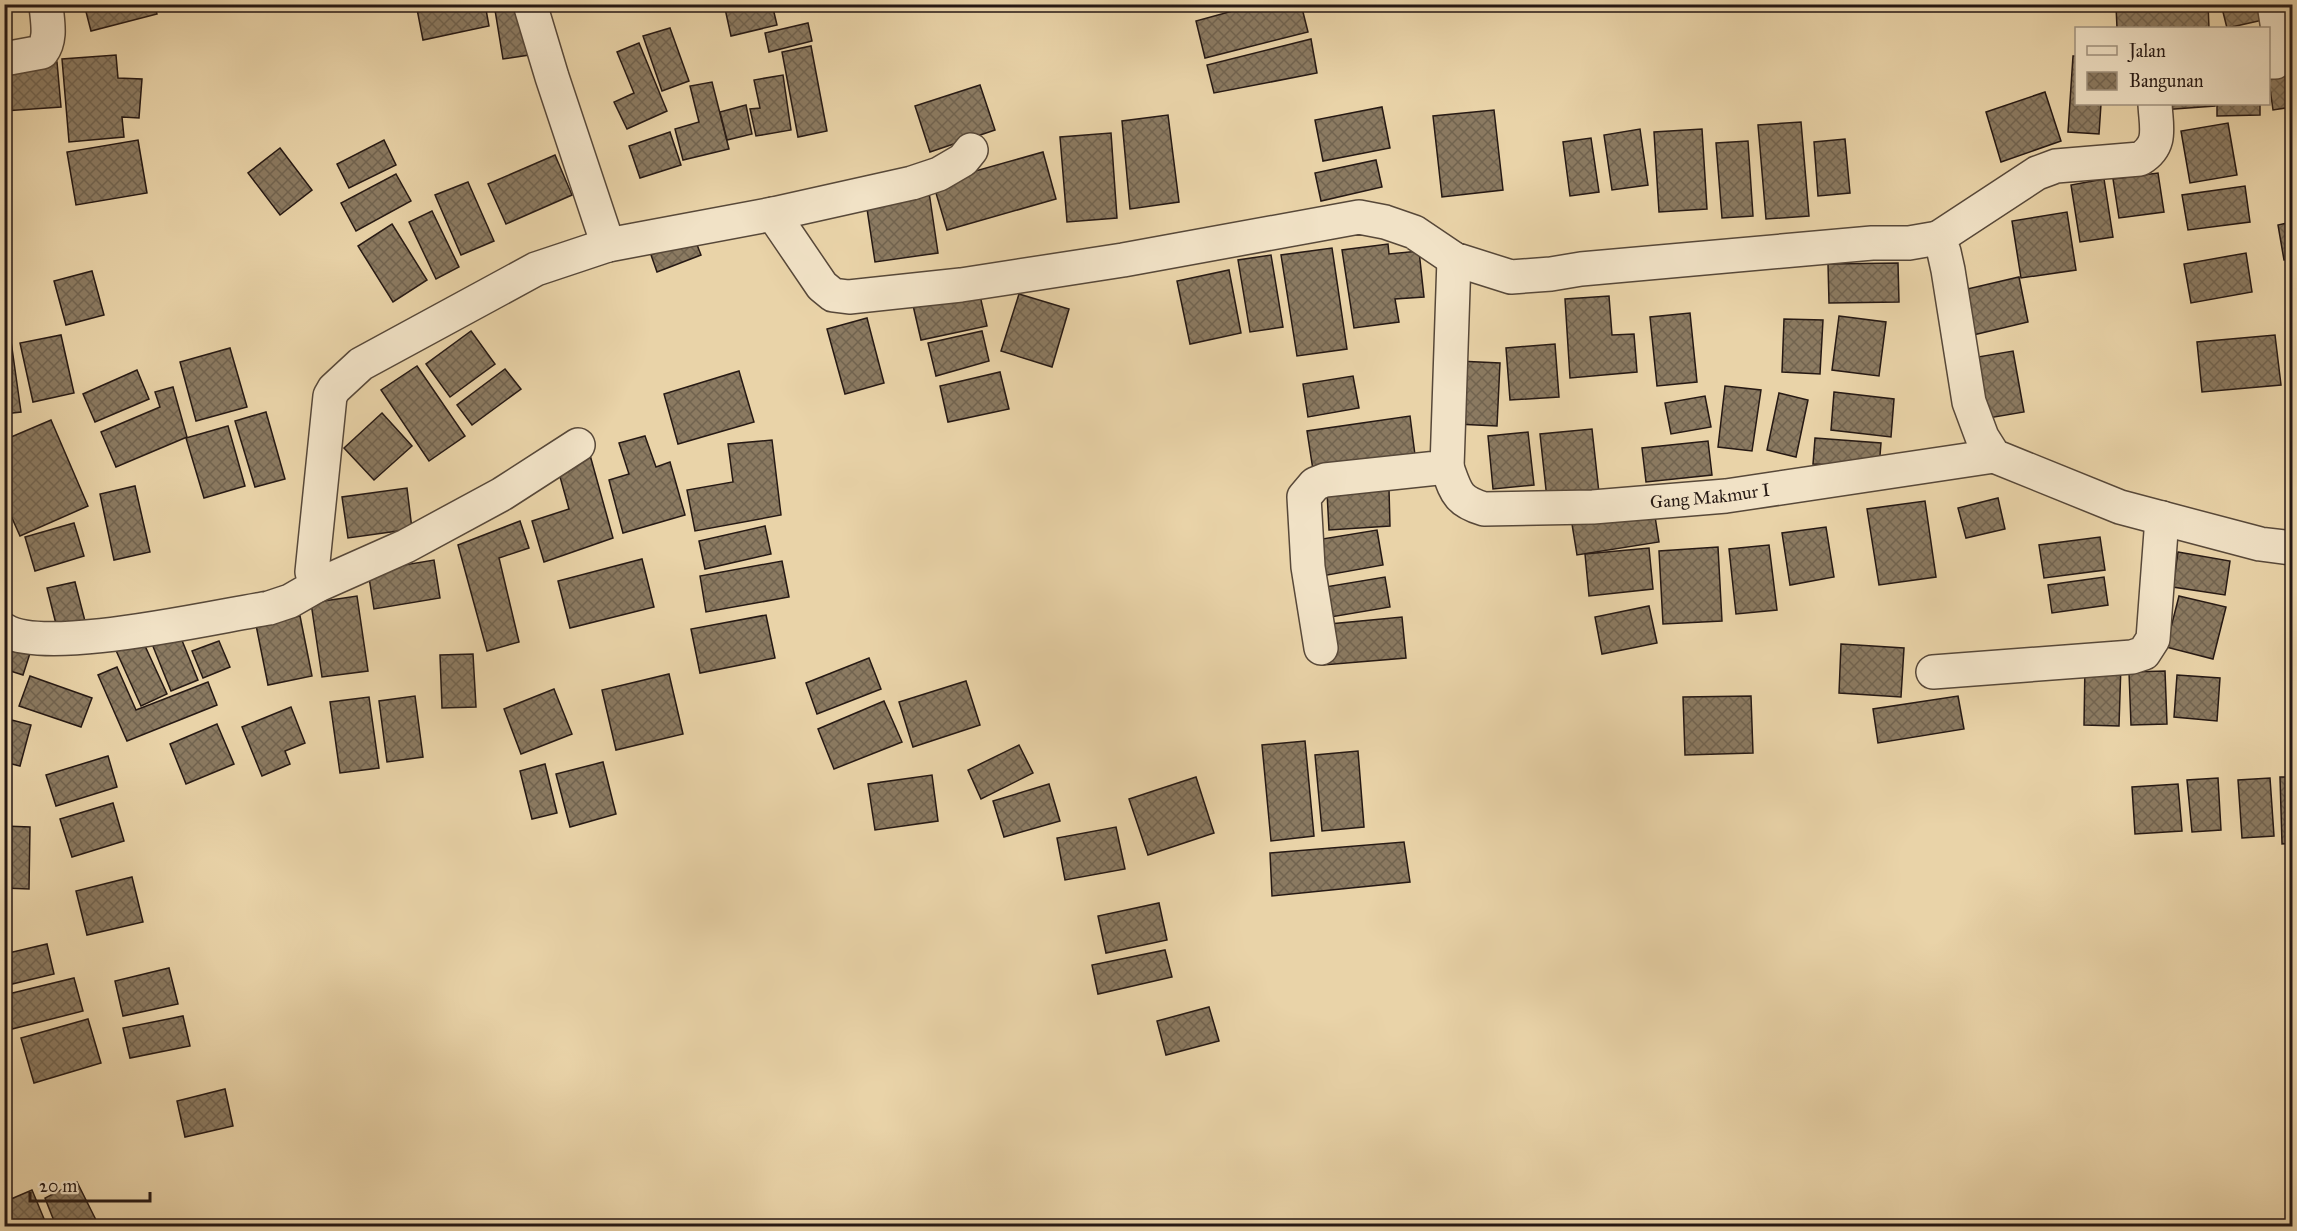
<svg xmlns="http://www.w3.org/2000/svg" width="2297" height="1231" viewBox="0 0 2297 1231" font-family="'IM FELL Great Primer',serif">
  <defs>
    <pattern id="building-cross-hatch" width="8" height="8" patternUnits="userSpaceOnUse" patternTransform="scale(1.5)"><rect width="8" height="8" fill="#8b7a61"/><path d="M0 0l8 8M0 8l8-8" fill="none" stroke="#71634f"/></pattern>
  </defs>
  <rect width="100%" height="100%" fill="#e9d3a8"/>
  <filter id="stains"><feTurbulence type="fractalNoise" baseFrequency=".00333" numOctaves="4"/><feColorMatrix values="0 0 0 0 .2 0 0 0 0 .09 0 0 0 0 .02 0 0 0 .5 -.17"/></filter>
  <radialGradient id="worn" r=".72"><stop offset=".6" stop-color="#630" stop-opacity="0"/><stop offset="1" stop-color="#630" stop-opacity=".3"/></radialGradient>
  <g fill="url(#building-cross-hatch)" stroke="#261914" stroke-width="1.5">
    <polygon points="84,4 154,4 157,14 91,31"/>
    <polygon points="416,4 485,4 489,26 423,40"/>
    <polygon points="494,4 521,4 529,55 503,59"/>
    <polygon points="724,4 772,4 777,25 731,36"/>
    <polygon points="1258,4 1301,4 1308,32 1205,58 1196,21"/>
    <polygon points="2208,4 2209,28 2117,28 2116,6"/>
    <polygon points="2221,4 2269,4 2272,18 2227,28"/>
    <polygon points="808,23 812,41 769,52 765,33"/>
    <polygon points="670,28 689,81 662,91 643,36"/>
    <polygon points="1311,39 1317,73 1214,93 1207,65"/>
    <polygon points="639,43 667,111 627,129 614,102 634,93 617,52"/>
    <polygon points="811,46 827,131 798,137 782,52"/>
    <polygon points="116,55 118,78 142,79 139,118 122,117 124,137 69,142 62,59"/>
    <polygon points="2073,56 2076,56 2076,104 2101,104 2099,134 2068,132"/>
    <polygon points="57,62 61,107 4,111 4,66"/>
    <polygon points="2292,70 2292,107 2273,110 2268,74"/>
    <polygon points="783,75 791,130 756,136 750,109 760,108 754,80"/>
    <polygon points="712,82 729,149 683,160 675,129 699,122 690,86"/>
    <polygon points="980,85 995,130 930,152 915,106"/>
    <polygon points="2045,92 2061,141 2001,162 1986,112"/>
    <polygon points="2160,104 2215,104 2215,106 2161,110"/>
    <polygon points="2217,104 2260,104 2260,115 2217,116"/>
    <polygon points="746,105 752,134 727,140 720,112"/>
    <polygon points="1382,107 1390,148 1323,161 1315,120"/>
    <polygon points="1494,110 1503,190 1442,197 1433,116"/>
    <polygon points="1168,115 1179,202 1130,209 1122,121"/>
    <polygon points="1801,122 1809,216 1766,219 1758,125"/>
    <polygon points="2228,123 2237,175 2190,183 2181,131"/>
    <polygon points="1640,129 1648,185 1612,190 1604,135"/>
    <polygon points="1702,129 1707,209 1659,212 1654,132"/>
    <polygon points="670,132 681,165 640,178 629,146"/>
    <polygon points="1111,133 1117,218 1067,222 1060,137"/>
    <polygon points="1591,138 1599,192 1570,196 1563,142"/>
    <polygon points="1845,139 1850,193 1818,196 1814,142"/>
    <polygon points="138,140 147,193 76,205 67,152"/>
    <polygon points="384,140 396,165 349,188 337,164"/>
    <polygon points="1748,141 1753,216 1722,218 1716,143"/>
    <polygon points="280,148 312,190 280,215 248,173"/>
    <polygon points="1043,152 1056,199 947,230 933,183"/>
    <polygon points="555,155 572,195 506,224 488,184"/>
    <polygon points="1376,160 1382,187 1321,201 1315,173"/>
    <polygon points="2158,173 2164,212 2119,218 2113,179"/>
    <polygon points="396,174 411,201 356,231 341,203"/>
    <polygon points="2104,179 2113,237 2080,242 2071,185"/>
    <polygon points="468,182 494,241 461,255 435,195"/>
    <polygon points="2245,186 2250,222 2188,230 2182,195"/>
    <polygon points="929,192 938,253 875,262 866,202"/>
    <polygon points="432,211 459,267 436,279 409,222"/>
    <polygon points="2067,212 2076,270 2021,278 2012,221"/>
    <polygon points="2292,222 2292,259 2284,260 2278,225"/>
    <polygon points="392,224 427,280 393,302 358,246"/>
    <polygon points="694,237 701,255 657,272 651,255"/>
    <polygon points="1388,244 1389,254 1419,251 1424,297 1395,299 1399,322 1354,328 1342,250"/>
    <polygon points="1332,248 1347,349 1297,356 1281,255"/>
    <polygon points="2246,253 2252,292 2191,303 2184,264"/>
    <polygon points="1271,255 1283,327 1250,332 1238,260"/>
    <polygon points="1898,263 1899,302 1829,303 1828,264"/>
    <polygon points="1229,270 1241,333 1190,344 1177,281"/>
    <polygon points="92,271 104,315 66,325 54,281"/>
    <polygon points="2019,277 2028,322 1973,335 1963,290"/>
    <polygon points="978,287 987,326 921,340 912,301"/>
    <polygon points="1019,294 1069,309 1052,367 1001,351"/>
    <polygon points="1609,296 1612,335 1634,334 1637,372 1570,378 1565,299"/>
    <polygon points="1690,313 1697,382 1657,386 1650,317"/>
    <polygon points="1839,316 1886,322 1879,376 1832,370"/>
    <polygon points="867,318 884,383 845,394 827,329"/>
    <polygon points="1784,319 1823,320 1820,374 1782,372"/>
    <polygon points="471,331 495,364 450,397 426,364"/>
    <polygon points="982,331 989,361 936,376 928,343"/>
    <polygon points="61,335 74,393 33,402 20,343"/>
    <polygon points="2275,335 2281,385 2202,392 2197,342"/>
    <polygon points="11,341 21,412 4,414 4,342"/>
    <polygon points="1555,344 1559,397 1510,400 1506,348"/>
    <polygon points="230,348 247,407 196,421 180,362"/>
    <polygon points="2013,351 2024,412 1977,420 1966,359"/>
    <polygon points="1458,361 1500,363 1497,426 1456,424"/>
    <polygon points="417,366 465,436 429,461 381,390"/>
    <polygon points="505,369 521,389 472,425 457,405"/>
    <polygon points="137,370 149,399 95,422 83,394"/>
    <polygon points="739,371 754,422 678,444 664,394"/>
    <polygon points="1000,372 1009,409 948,422 940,386"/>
    <polygon points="1353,376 1359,408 1308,417 1303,384"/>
    <polygon points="1725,386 1761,390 1752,451 1718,447"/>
    <polygon points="173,387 187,437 116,467 101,432 160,407 155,392"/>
    <polygon points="1834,392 1894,399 1891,437 1831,430"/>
    <polygon points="1779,393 1808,400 1796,457 1767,450"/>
    <polygon points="1705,396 1711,427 1671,434 1665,403"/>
    <polygon points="266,412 285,479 255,487 235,421"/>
    <polygon points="382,413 412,446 374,480 344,448"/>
    <polygon points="1410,416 1415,455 1313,470 1307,431"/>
    <polygon points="51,420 88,506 20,536 4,500 4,440"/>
    <polygon points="228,426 245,486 204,498 186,438"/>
    <polygon points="1592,429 1599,493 1547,499 1540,434"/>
    <polygon points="1528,432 1534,485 1493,489 1488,436"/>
    <polygon points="645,436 656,467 670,462 685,515 623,533 609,480 629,474 619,443"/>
    <polygon points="1815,438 1881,443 1879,468 1813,464"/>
    <polygon points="772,440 781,515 695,531 687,490 733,482 728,444"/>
    <polygon points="1708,441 1712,475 1646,482 1642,448"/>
    <polygon points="590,455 613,538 544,562 532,521 569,509 557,466"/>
    <polygon points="135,486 150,552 114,560 100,494"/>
    <polygon points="407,488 412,529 348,538 342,497"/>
    <polygon points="1389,489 1390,526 1329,530 1327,492"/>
    <polygon points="1998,498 2005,529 1966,538 1958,508"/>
    <polygon points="1925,501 1936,577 1879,585 1867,509"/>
    <polygon points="1654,510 1659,542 1577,555 1572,524"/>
    <polygon points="520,521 529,548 499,558 519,642 487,651 458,545"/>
    <polygon points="74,523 84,556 35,571 25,537"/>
    <polygon points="765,526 771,554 705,569 699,541"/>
    <polygon points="1826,527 1834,577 1790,585 1782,533"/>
    <polygon points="1377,530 1383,565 1322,576 1316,540"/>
    <polygon points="2100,537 2105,570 2044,578 2039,545"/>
    <polygon points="1769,545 1777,610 1736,614 1729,549"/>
    <polygon points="1718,547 1722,621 1663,624 1659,551"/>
    <polygon points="1649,548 1653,589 1589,596 1585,554"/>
    <polygon points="2178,552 2230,561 2225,595 2173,587"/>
    <polygon points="642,559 654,607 570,628 558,581"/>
    <polygon points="434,560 440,598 374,609 368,571"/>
    <polygon points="782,561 789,597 706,612 700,576"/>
    <polygon points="1385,577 1390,607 1325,618 1319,588"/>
    <polygon points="2104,577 2108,605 2052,613 2048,585"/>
    <polygon points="75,582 86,625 58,632 47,588"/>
    <polygon points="357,596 368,671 322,677 311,603"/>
    <polygon points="2179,596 2226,607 2213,659 2166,647"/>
    <polygon points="1649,606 1657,643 1602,654 1595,617"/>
    <polygon points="766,615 775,658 700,673 691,629"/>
    <polygon points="300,616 312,676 268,685 256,625"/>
    <polygon points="1402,617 1406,658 1323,665 1319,625"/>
    <polygon points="177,628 198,680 171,691 150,639"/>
    <polygon points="140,635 167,694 141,706 114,646"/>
    <polygon points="4,638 32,647 23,675 4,669"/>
    <polygon points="219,641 230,667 203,678 192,651"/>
    <polygon points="1841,644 1904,648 1901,697 1839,693"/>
    <polygon points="473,654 476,707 442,708 440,655"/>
    <polygon points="869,658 881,689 817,714 806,683"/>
    <polygon points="2085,663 2121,664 2119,726 2084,725"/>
    <polygon points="117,667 136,710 208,682 217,705 127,741 98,675"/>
    <polygon points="2165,671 2167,724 2131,725 2129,672"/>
    <polygon points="4,673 11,674 4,709"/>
    <polygon points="669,674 683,734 616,750 602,690"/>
    <polygon points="2177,675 2220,678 2217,721 2174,717"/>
    <polygon points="30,676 92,698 81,727 19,706"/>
    <polygon points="966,681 980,725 913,747 899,702"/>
    <polygon points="554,689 572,734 521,754 504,709"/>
    <polygon points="415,696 423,757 387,762 379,701"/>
    <polygon points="1751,696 1753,753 1685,755 1683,697"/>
    <polygon points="1958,696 1964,729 1878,743 1873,709"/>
    <polygon points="369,697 379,768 340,773 330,702"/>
    <polygon points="884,701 902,742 834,769 818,729"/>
    <polygon points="291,707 305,743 285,751 290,764 262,776 242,727"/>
    <polygon points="4,718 31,725 20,766 4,762"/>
    <polygon points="217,724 234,764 186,784 170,744"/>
    <polygon points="1305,741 1314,836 1271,841 1262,745"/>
    <polygon points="1019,745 1033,773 981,799 968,770"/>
    <polygon points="1358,751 1364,827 1322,831 1315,755"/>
    <polygon points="108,756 117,787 56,806 46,775"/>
    <polygon points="603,762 616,814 570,827 556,774"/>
    <polygon points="545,764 557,813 532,819 520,771"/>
    <polygon points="932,775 938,821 875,830 868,784"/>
    <polygon points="1196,777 1214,833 1148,855 1129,799"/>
    <polygon points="2280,777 2292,777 2292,843 2282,844"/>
    <polygon points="2218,778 2221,830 2192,832 2187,780"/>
    <polygon points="2270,778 2274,836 2242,838 2238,780"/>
    <polygon points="1049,784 1060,821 1004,837 993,801"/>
    <polygon points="2178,784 2182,831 2135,834 2132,787"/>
    <polygon points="113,803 124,841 72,857 60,819"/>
    <polygon points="4,826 30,827 29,889 4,888"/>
    <polygon points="1116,827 1125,869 1065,880 1057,838"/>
    <polygon points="1404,842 1410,882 1272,896 1270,853"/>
    <polygon points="132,877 143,922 87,935 76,891"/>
    <polygon points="1159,903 1167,940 1106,953 1098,916"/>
    <polygon points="47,944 54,974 8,985 4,973 4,954"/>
    <polygon points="1165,950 1172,977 1098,994 1092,965"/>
    <polygon points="169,968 178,1004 123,1016 115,981"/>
    <polygon points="74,978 83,1011 12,1029 4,995"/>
    <polygon points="1209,1007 1219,1041 1166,1055 1157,1021"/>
    <polygon points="183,1016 190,1046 130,1058 123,1028"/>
    <polygon points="88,1019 101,1063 34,1083 21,1038"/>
    <polygon points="225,1089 233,1126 185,1137 177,1101"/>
    <polygon points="77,1182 99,1226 56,1226 45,1198"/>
    <polygon points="32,1190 47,1226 13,1226 4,1202"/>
  </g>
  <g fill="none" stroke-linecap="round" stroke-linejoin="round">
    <g stroke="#574839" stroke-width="36">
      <g id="street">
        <polyline points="530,4 552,77 608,245"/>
        <path d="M4 59 42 52C52 38 47 21 46 4"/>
        <polyline points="2268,62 2275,62 2282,55 2274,4"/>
        <polyline points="773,214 912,183 939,174 963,160 971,150"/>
        <path d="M1938 238 2037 173 2056 166 2140 159C2163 145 2156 127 2155 104"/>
        <path id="s1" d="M1447 467C1456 492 1457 501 1484 509L1593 507 1726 496 1994 456"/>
        <polyline points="316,586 406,546 502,494 578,445"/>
        <path d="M4 630C45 656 216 616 269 608L290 601 316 586 312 572 330 396 334 389 361 364 536 269 608 245 773 214 822 286 833 295 849 297 961 285 1123 260 1359 217 1385 222 1414 232 1454 259 1511 277 1551 274 1581 269 1872 243H1909L1938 238 1944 252 1948 270 1969 402 1982 437 1994 456 2120 507 2260 544 2292 548"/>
        <polyline points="1321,648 1308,567 1304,497 1315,484 1325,480 1447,467 1454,259"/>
        <polyline points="1933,672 2132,657 2144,653 2153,639 2162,518"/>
      </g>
    </g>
    <use href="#street" stroke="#f1e2c6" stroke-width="33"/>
  </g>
  <g text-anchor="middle" stroke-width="6" stroke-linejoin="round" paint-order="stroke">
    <g font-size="18" fill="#261914" stroke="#f1e2c6">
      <text dy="6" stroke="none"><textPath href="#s1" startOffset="286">Gang Makmur I</textPath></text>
    </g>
  </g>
  <rect width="2297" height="1231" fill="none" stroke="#e9d3a8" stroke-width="24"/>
  <rect x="6" y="6" width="2285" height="1219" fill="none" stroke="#261914" stroke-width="3"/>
  <rect x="12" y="12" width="2273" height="1207" fill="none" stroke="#261914" stroke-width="1.5"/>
  <rect x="2075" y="27" width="195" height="78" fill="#f1e2c6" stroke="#a0927f" stroke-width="1.5"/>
  <rect x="2087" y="46" width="30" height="9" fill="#f1e2c6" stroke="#a0927f" stroke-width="1.5"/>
  <text x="2129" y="57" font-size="18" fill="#261914">Jalan</text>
  <rect x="2087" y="72" width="30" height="18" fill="url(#building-cross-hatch)" stroke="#a0927f" stroke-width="1.5"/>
  <text x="2129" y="87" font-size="18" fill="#261914">Bangunan</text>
  <path d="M30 1192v9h120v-9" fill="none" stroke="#261914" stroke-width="3"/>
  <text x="39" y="1192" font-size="18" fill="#261914" stroke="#f1e2c6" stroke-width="4.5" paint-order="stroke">20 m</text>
  <rect width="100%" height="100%" filter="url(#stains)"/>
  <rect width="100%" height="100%" fill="url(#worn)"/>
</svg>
